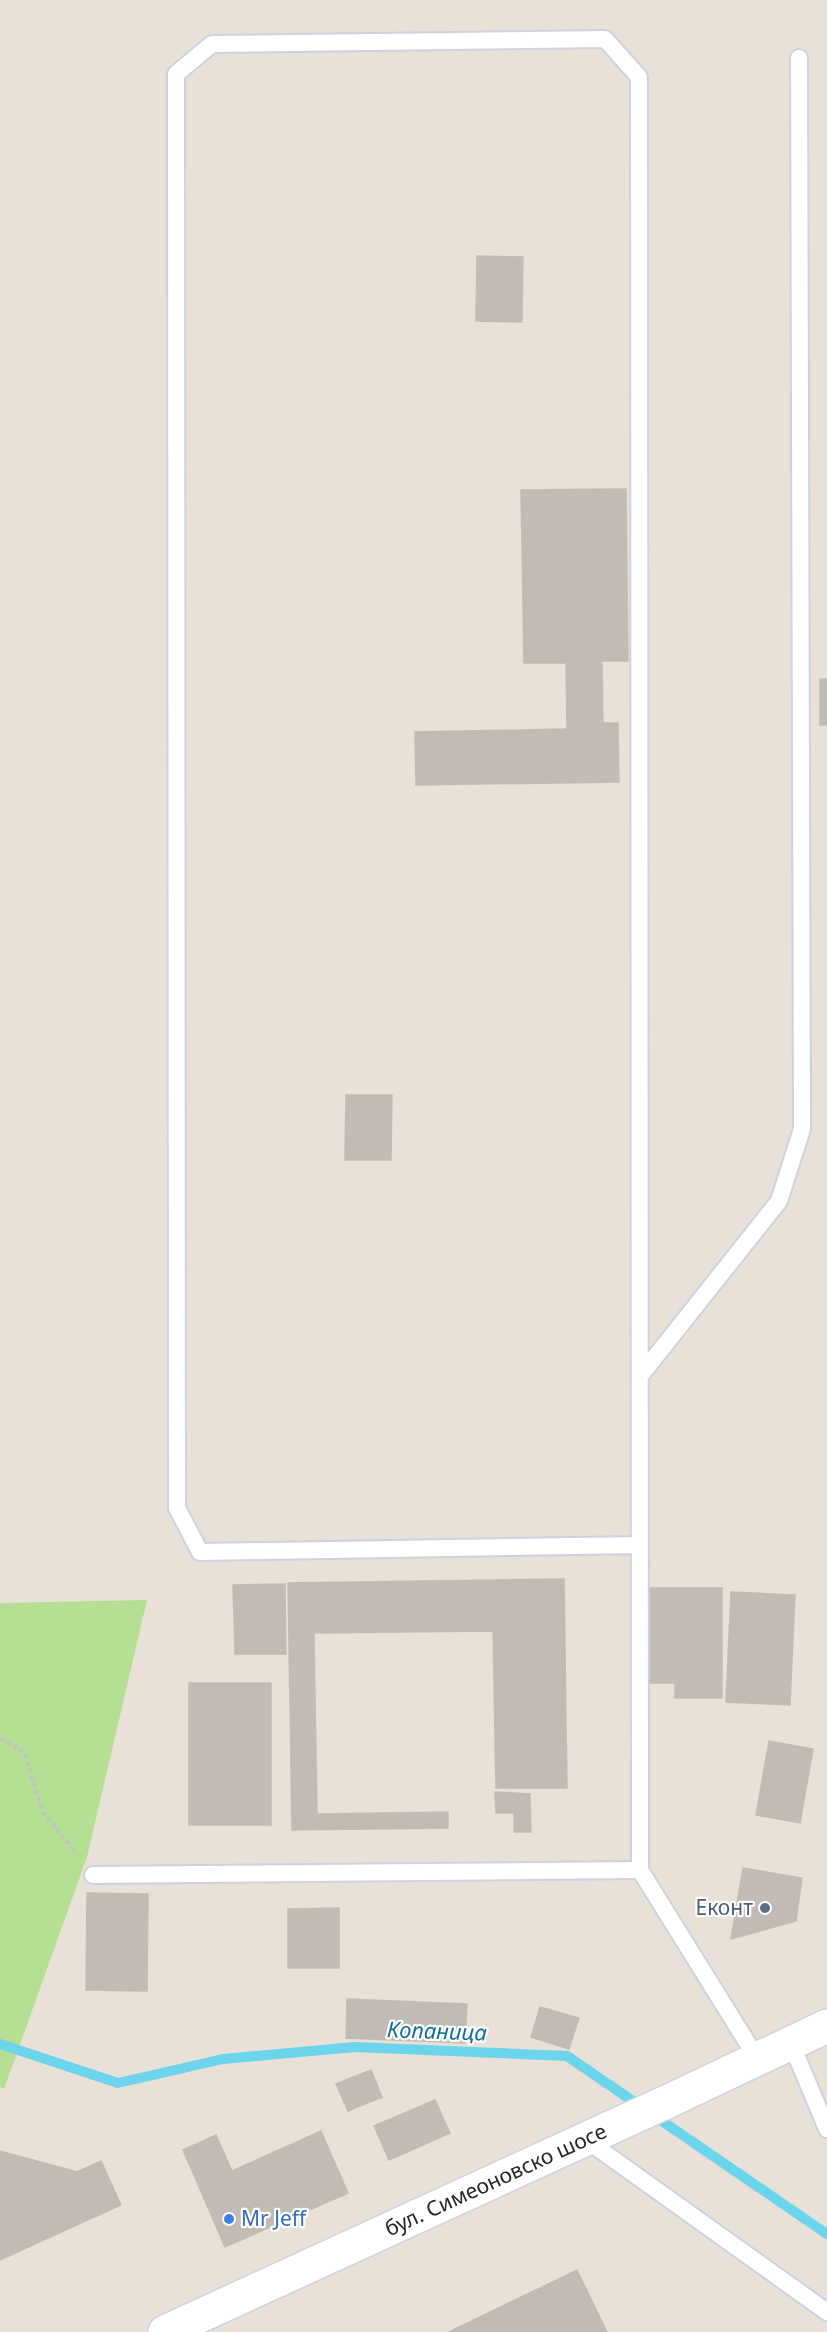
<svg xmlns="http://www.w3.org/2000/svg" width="827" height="2332" viewBox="0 0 827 2332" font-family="'Noto Sans',sans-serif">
  <rect width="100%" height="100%" fill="#e9e0d8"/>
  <polygon fill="#b5e094" points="147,1600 87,1857 4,2089 0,2087 0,1603"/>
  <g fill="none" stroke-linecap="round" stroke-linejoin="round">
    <polyline stroke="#6bd5eb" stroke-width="10" points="0,2044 118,2083 223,2059 355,2047 567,2056 827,2234"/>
  </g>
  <g fill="#c1bab5" stroke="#c4bcb2" stroke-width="1.5">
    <polygon points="477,256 523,257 522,322 476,321"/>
    <polygon points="626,489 628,661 602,661 603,723 618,723 619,782 416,785 415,732 567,729 566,663 524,663 521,490"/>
    <rect x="820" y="679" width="7" height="46"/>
    <polygon points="346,1095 392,1095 391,1160 345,1160"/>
    <polygon points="564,1579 567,1788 496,1788 493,1631 314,1633 317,1814 448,1812 448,1828 292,1830 288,1583"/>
    <polygon points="285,1584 286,1654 235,1654 233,1585"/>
    <polygon points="648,1588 675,1588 675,1683 647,1683"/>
    <rect x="675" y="1588" width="47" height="110"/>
    <polygon points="731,1592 795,1595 790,1705 726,1702"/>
    <rect x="189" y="1683" width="82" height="142"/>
    <polygon points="769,1741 813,1749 800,1823 756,1815"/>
    <polygon points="495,1792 530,1794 531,1832 514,1832 514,1813 496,1813"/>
    <polygon points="743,1868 802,1878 796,1921 731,1939"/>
    <polygon points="87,1893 148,1894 147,1991 86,1990"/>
    <polygon points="339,1908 339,1968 288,1968 288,1909"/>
    <polygon points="347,1999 467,2004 465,2043 346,2038"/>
    <polygon points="540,2007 579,2018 569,2049 531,2037"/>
    <polygon points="371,2070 382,2097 348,2111 336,2084"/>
    <polygon points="435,2100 450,2133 389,2160 374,2126"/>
    <polygon points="321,2131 348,2193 225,2247 183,2150 216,2135 232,2171"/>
    <polygon points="0,2151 77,2172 101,2161 121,2205 0,2260"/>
    <polygon points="577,2270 607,2332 449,2332"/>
  </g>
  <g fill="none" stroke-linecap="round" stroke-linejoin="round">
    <g stroke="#cdd2e0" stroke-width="20">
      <g id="lane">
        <polyline points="640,1376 779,1201 802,1129 799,58"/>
        <polyline points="640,1545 200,1552 177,1508 176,74 212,44 605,39 639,77 640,1870 758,2060"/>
        <polyline points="93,1875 640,1870"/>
        <polyline points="791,2043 827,2129"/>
        <polyline points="585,2139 827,2312"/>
      </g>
    </g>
    <g stroke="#cdd2e0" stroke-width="36">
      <g id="secondary">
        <path id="s1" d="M165 2332 673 2099 827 2026"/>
      </g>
    </g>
    <polyline stroke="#c3c3c3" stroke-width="4" stroke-dasharray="4.5 3" stroke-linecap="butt" points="0,1738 24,1752 43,1812 76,1853"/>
    <use href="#lane" stroke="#fff" stroke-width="16"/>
    <use href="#secondary" stroke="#fff" stroke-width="33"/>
  </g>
  <circle fill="#5c6f8a" stroke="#fff" stroke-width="2" cx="765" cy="1908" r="6"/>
  <circle fill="#3f7fe0" stroke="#fff" stroke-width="2" cx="229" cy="2219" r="6"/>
  <g text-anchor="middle" stroke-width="4.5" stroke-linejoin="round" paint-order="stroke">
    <g font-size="21" fill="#4e5e75" stroke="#fff" text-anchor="end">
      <text x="753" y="1915">Еконт</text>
    </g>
    <g font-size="21" fill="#272727" stroke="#fff">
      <text dy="7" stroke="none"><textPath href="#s1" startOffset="364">бул. Симеоновско шосе</textPath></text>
    </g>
    <g font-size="21" fill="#366cbe" stroke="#fff" text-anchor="start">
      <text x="241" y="2226">Mr Jeff</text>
    </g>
    <g font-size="22" font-style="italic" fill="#0f7192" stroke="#fff">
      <text transform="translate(437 2031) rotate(2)" y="8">Копаница</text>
    </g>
  </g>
</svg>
